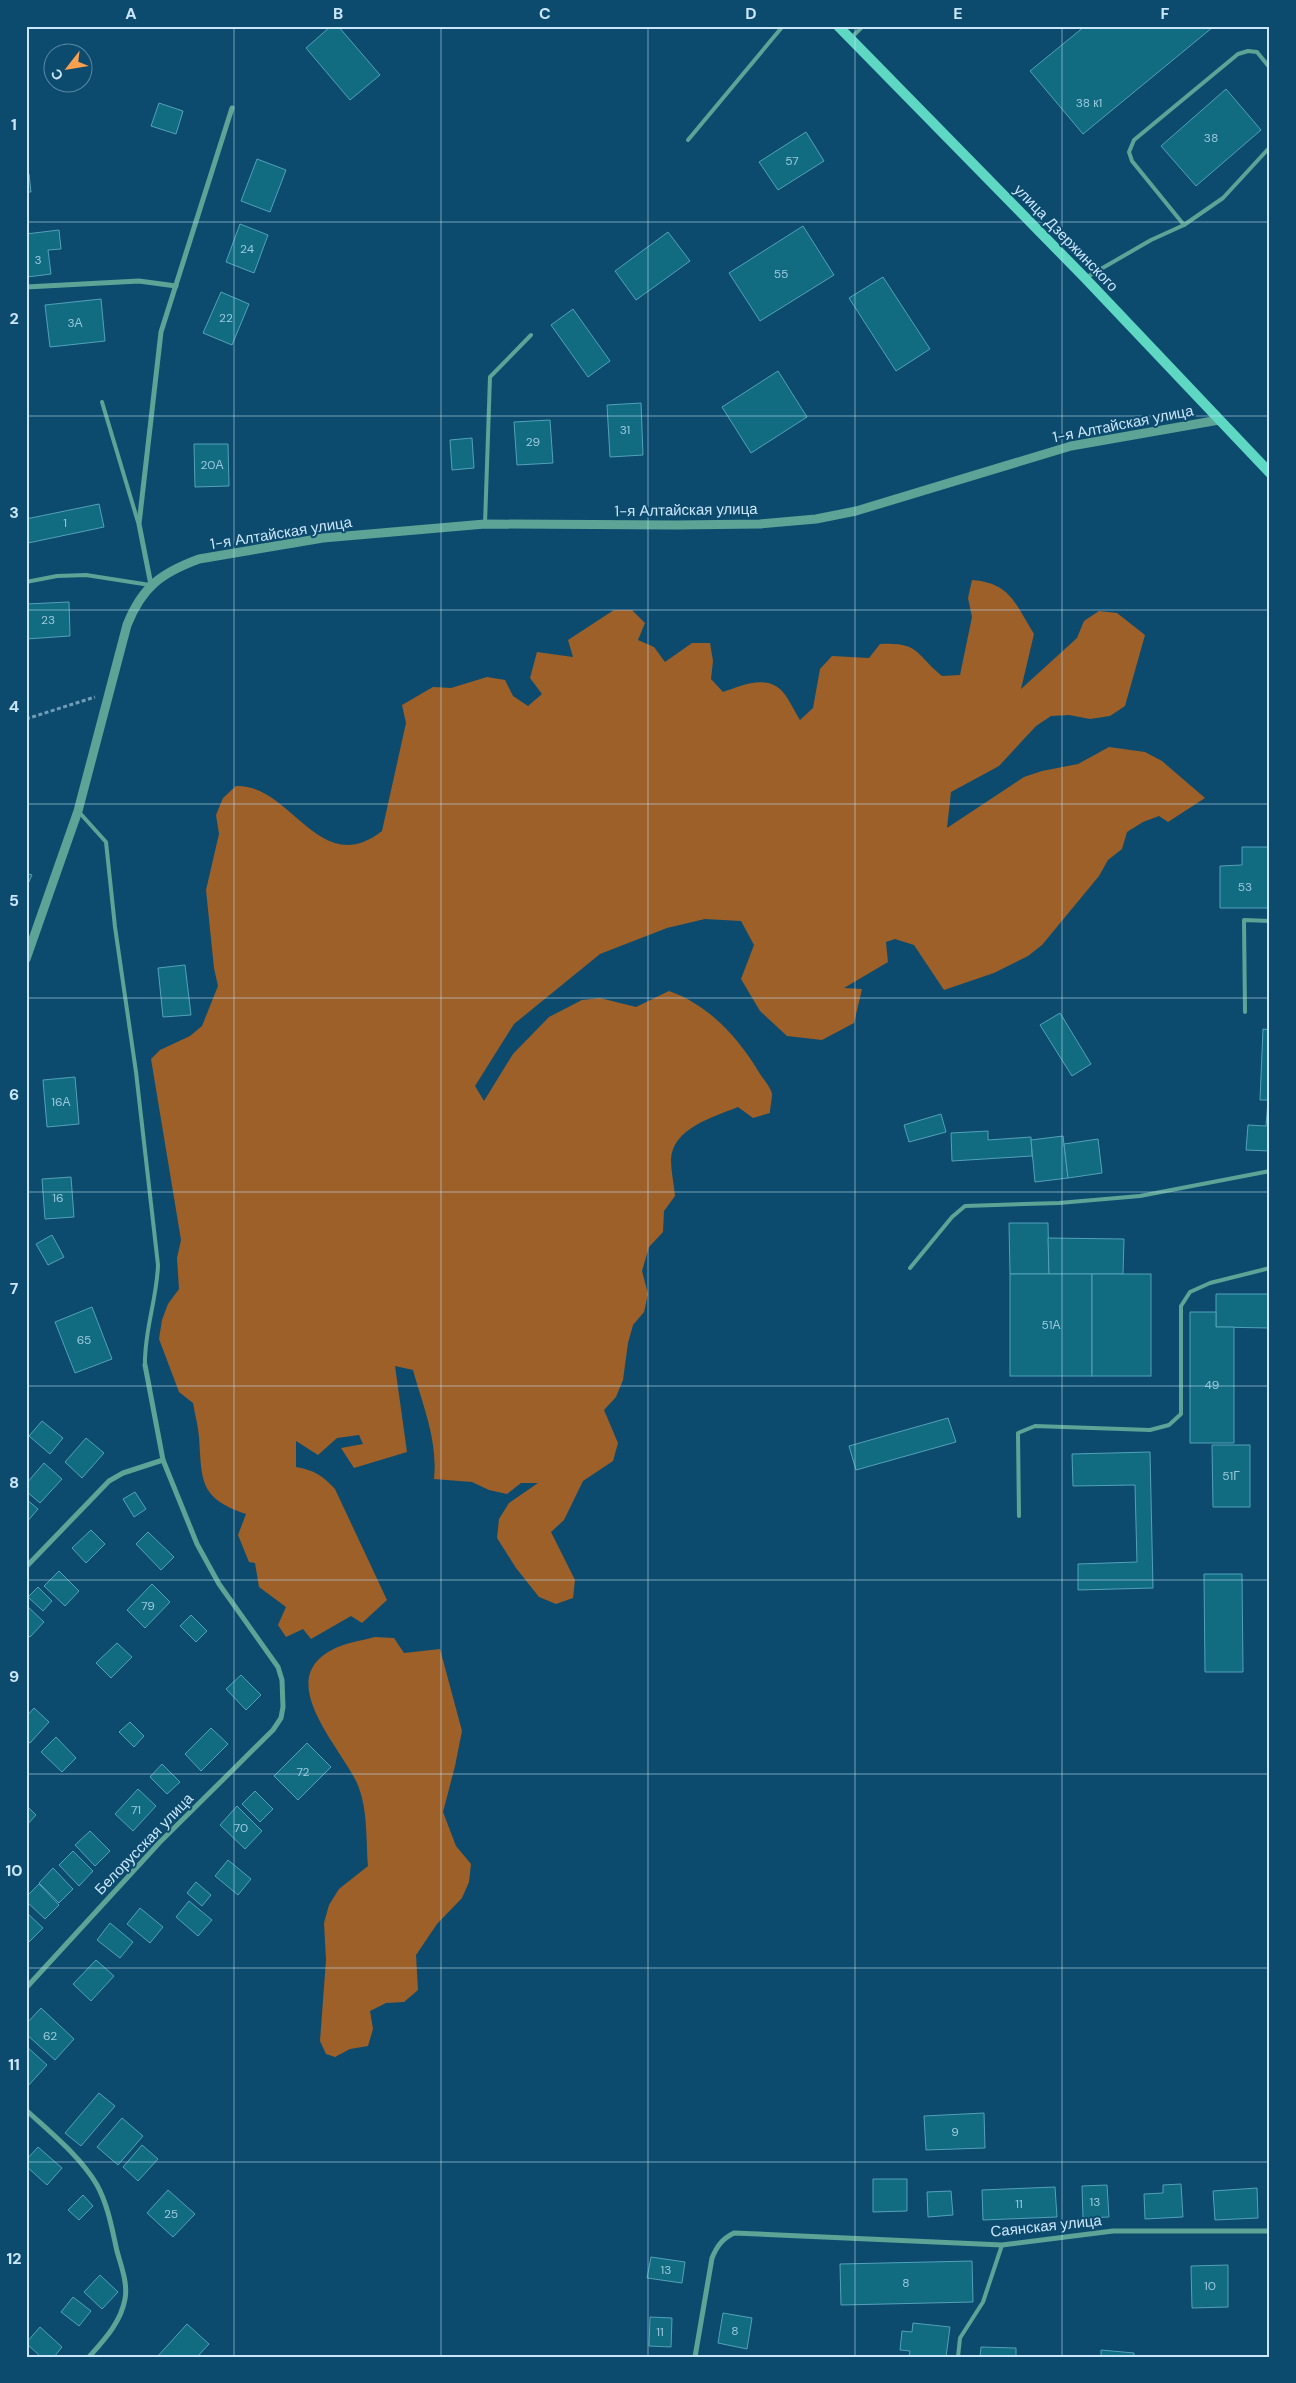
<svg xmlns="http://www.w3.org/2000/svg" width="1296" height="2383" viewBox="0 0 1296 2383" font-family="'DM Sans',sans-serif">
  <rect width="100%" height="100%" fill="#0d4b6e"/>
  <g fill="#9c6028">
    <path d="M972 580C1011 583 1015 604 1034 634L1021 689 1077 638 1084 621 1099 611 1117 613 1145 635 1125 706 1110 716 1090 719 1069 715 1051 716 1036 726 999 766 951 792 947 828 1024 777 1042 771 1078 764 1109 747 1145 752 1162 761 1205 798 1168 822 1159 816 1143 822 1127 832 1122 849 1108 860 1099 876 1042 945 1028 956 994 973 944 990 914 945 895 939 886 942 888 962 844 988 862 989 854 1023 822 1040 787 1036 760 1011 741 979 754 945 741 921 705 919 667 928 600 954 514 1024 475 1086 484 1101 513 1054 549 1017 582 1000 600 998 636 1007 669 991C709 1005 739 1038 760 1074 764 1080 771 1088 772 1094 772 1100 770 1108 770 1113L753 1118 738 1107C714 1117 672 1128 671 1160 671 1172 674 1184 675 1196L664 1211 663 1232 649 1247 642 1271 648 1294 644 1312 633 1325 628 1343 623 1380 616 1397 604 1410 618 1443 613 1461 583 1481 564 1520 551 1532 575 1580 573 1598 556 1604 539 1597 516 1568 497 1538 499 1519 509 1503 538 1483H521L507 1494 489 1490 472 1482 434 1479C438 1441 423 1406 413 1370L395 1366 407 1452 354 1468 341 1448 363 1444 359 1435 337 1438 318 1455 296 1441V1467C314 1470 323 1476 335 1489L387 1600 362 1623 351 1616 311 1639 303 1629 286 1637 278 1625 286 1607 259 1587 255 1563 249 1562 238 1535 246 1514C199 1498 202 1481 199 1437 198 1426 195 1414 193 1403L179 1392 159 1339 162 1320 168 1304 179 1289 177 1258 181 1240 151 1059 160 1050 190 1036 202 1026 218 986 214 968 206 890 219 834 216 815 223 798 236 786C292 784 319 880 382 831L406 723 402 705 433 687 451 688 487 677 505 680 513 696 528 706 542 694 530 678 537 652 573 657 568 640 614 610H632L645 623 638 640 654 647 665 662 692 643H710L713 661 711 679 723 692C740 686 764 675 780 689 788 696 794 711 800 720L813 708 820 669 832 656 869 658 880 644C920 642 915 654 942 676L960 675 972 617 968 598Z"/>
    <path d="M375 1637 394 1638 404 1653 440 1649 462 1731 455 1766 443 1812 456 1846 471 1864 469 1882 462 1898 437 1924 416 1955 418 1990 404 2002 386 2003 370 2011 373 2029 368 2046 350 2049 335 2057 326 2054 320 2041 326 1960 324 1923 329 1905 339 1889 368 1866C366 1839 368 1808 357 1783 338 1743 270 1676 338 1647 350 1642 364 1640 375 1637Z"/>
  </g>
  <g fill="#116c82" stroke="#53a1b8">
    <polygon points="331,26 338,26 380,75 350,100 306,48"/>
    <polygon points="1085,26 1213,26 1213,27 1083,134 1030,71"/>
    <polygon points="1226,89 1261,130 1196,186 1161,146"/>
    <polygon points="159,103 183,111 176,134 151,126"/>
    <polygon points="806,132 824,161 778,190 759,162"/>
    <polygon points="257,159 286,170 270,212 241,201"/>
    <polygon points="26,174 29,174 31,192 26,192"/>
    <polygon points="240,224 268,235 254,273 226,262"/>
    <polygon points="803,226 834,275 760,321 729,273"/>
    <polygon points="59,230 61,249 48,250 51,274 27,277 26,234"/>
    <polygon points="668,232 690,261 636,300 615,271"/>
    <polygon points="883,277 930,349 896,371 849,298"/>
    <polygon points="221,292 249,304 232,345 203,333"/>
    <polygon points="101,299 105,341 50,347 45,305"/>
    <polygon points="573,309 610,361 588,377 551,325"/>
    <polygon points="778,371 807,417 751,453 722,407"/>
    <polygon points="641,403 643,455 610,457 607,405"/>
    <polygon points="550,420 553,463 517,465 514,422"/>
    <polygon points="472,438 474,468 452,470 450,440"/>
    <polygon points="194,444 228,444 229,486 195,487"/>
    <polygon points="99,504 104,527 28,543 26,519"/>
    <polygon points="69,602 70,636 26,639 26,604"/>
    <polygon points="1242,847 1270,847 1270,908 1220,908 1220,866 1242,865"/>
    <polygon points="26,873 32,875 26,888"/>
    <polygon points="185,965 191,1015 163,1017 158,968"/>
    <polygon points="1060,1013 1091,1064 1072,1076 1040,1025"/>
    <polygon points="1263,1029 1270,1030 1270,1151 1246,1150 1248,1125 1266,1126 1268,1100 1260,1100"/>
    <polygon points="75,1077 79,1124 47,1127 43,1080"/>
    <polygon points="941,1114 946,1132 909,1142 904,1125"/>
    <polygon points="988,1131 988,1140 1031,1137 1032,1156 952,1161 951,1133"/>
    <polygon points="1063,1136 1068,1178 1035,1182 1031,1140"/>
    <polygon points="1098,1139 1102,1173 1068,1178 1064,1144"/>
    <polygon points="71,1177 74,1217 45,1219 42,1179"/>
    <polygon points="1009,1223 1048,1223 1049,1274 1010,1274"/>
    <polygon points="52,1235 64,1257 48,1265 36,1244"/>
    <polygon points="1048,1238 1124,1239 1123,1274 1049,1274"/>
    <rect x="1010" y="1274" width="82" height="102"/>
    <rect x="1092" y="1274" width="59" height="102"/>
    <polygon points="1216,1294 1270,1294 1270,1328 1216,1327"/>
    <polygon points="92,1307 112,1359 75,1373 55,1322"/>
    <polygon points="1190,1312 1216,1312 1216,1327 1234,1327 1234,1443 1190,1443"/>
    <polygon points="948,1418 956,1442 856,1470 849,1446"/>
    <polygon points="42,1421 63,1438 50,1454 29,1436"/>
    <polygon points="86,1438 104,1453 82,1478 65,1462"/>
    <polygon points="1212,1445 1250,1445 1250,1507 1213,1507"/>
    <polygon points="1150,1452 1153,1588 1078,1590 1078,1564 1137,1562 1135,1485 1073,1486 1072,1454"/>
    <polygon points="44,1463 62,1479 40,1503 26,1491 26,1484"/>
    <polygon points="135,1492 146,1509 134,1517 123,1499"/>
    <polygon points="26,1499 38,1509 26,1523"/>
    <polygon points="91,1530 105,1544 86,1563 72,1548"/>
    <polygon points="148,1532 174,1557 161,1570 136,1544"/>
    <polygon points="59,1571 79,1591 65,1606 44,1586"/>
    <polygon points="1204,1574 1242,1574 1243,1672 1205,1672"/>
    <polygon points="152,1584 170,1602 145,1628 127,1610"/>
    <polygon points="38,1587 52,1601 43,1611 28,1597"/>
    <polygon points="26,1605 44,1622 30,1637 26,1634"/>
    <polygon points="191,1615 207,1631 196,1642 180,1626"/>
    <polygon points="117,1643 132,1657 111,1678 96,1663"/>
    <polygon points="241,1675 261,1695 246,1710 226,1689"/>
    <polygon points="34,1708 49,1722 30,1743 26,1740 26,1717"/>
    <polygon points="130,1722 144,1736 134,1747 119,1732"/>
    <polygon points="211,1728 228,1744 201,1771 185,1754"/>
    <polygon points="56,1737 76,1758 62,1772 41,1752"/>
    <polygon points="307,1743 331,1767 298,1800 274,1776"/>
    <polygon points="162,1764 180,1782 167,1794 150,1777"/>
    <polygon points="138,1789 156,1806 133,1831 115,1814"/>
    <polygon points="255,1791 273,1809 260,1822 242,1804"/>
    <polygon points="26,1805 36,1815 26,1826"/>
    <polygon points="237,1806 262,1831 245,1849 220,1825"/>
    <polygon points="90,1831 110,1851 95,1866 75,1845"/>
    <polygon points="73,1851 93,1871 79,1886 59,1865"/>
    <polygon points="228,1860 251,1879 238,1895 215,1876"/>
    <polygon points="53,1868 73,1889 59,1903 39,1883"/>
    <polygon points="196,1882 211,1895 202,1906 187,1893"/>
    <polygon points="39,1884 59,1905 45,1919 26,1901 26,1897"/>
    <polygon points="189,1901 212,1920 198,1936 176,1917"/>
    <polygon points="140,1908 163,1927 150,1943 127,1924"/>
    <polygon points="26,1912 43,1928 28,1943 26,1941"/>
    <polygon points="110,1923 133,1942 120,1958 97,1940"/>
    <polygon points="96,1960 114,1976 91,2001 73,1984"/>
    <polygon points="41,2008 74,2039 55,2060 26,2034 26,2024"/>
    <polygon points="26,2046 47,2065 27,2087 26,2086"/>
    <polygon points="99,2093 115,2106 81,2146 65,2133"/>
    <polygon points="984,2113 985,2148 926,2150 924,2116"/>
    <polygon points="122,2118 143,2136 118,2165 97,2147"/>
    <polygon points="142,2145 158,2159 138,2181 123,2167"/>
    <polygon points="38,2147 62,2168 47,2185 26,2166 26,2160"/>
    <polygon points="873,2179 907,2179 907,2211 873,2212"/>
    <polygon points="1181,2184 1183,2217 1145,2219 1144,2194 1163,2193 1163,2185"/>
    <polygon points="1107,2185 1109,2217 1083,2218 1082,2186"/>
    <polygon points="1055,2187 1057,2217 983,2220 982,2190"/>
    <polygon points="1257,2188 1258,2218 1215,2220 1213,2191"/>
    <polygon points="168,2190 195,2214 173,2237 147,2213"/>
    <polygon points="951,2191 953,2215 928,2217 927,2192"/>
    <polygon points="83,2195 93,2206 79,2220 68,2210"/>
    <polygon points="651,2257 685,2262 682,2283 647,2278"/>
    <polygon points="972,2261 973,2302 841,2305 840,2264"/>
    <polygon points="1228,2265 1228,2307 1192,2308 1191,2266"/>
    <polygon points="100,2275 118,2292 102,2309 84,2292"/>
    <polygon points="73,2297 91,2311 79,2326 61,2312"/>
    <polygon points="723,2313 752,2318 747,2349 718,2343"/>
    <polygon points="650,2317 672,2318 671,2347 649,2346"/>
    <polygon points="913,2323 950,2327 946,2357 909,2357 910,2351 900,2350 902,2331 912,2332"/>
    <polygon points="187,2324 209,2344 197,2357 157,2357"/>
    <polygon points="40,2327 62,2347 54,2357 41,2357 26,2343"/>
    <polygon points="981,2347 1016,2348 1016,2357 980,2357"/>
    <polygon points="1101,2350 1134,2353 1134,2357 1101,2357"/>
  </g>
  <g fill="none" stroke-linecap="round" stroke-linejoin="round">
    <polyline stroke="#719db9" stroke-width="3" stroke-dasharray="4 2.5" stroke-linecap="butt" points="26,719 95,697"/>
    <g stroke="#5da496" stroke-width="4">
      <polyline points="851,38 863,26"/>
      <polyline points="688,140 783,26"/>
      <polyline points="1184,225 1132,161 1129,152 1134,140 1238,54 1248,51 1257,52 1270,68"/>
      <polyline points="1087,277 1151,240 1184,225 1223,198 1270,147"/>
      <polyline points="102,402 138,522"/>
      <polyline points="485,524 490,377 531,335"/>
      <polyline points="26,582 57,576 86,575 150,585"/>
      <path d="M79 812 106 842 115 927 136 1072 158 1265C157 1299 144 1331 145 1365"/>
      <polyline points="1245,1012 1244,920 1270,921"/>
      <polyline points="910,1268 952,1217 965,1206 1059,1203 1140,1196 1270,1171"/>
      <polyline points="1019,1516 1018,1433 1035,1426 1150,1430 1169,1425 1181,1414 1181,1306 1190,1292 1210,1283 1270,1268"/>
      <polyline points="958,2357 960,2338 983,2302 1002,2245"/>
    </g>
    <g stroke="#5da496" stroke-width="5">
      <polyline points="26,287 139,281 176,286"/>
      <polyline points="151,585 139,524 161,332 232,108"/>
      <polyline points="26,1567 109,1481 123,1473 163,1460"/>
      <polyline points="26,1988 160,1842 273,1730 281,1718 283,1707 282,1680 278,1667 219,1584 197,1544 163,1460 145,1365"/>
      <path d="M26 2110C51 2133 80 2156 97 2185 108 2205 112 2229 117 2251 121 2266 128 2283 125 2299 121 2322 104 2340 89 2357"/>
      <path d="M695 2357 712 2258C717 2246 722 2239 734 2233L1002 2245 1113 2231H1270"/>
    </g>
    <path stroke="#5da496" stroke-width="9" d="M26 959 78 811 127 625C142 587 161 573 199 559L323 538 485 524 676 525 760 524 816 519 856 511 1071 446 1219 420"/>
    <polyline stroke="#5fd8c3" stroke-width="10" points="838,26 1085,278 1270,473"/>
  </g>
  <path fill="none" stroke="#cae6fb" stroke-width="1" stroke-opacity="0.55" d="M234 26V2357M441 26V2357M648 26V2357M855 26V2357M1062 26V2357M26 222H1270M26 416H1270M26 610H1270M26 804H1270M26 998H1270M26 1192H1270M26 1386H1270M26 1580H1270M26 1774H1270M26 1968H1270M26 2162H1270"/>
  <g text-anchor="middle" stroke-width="4" stroke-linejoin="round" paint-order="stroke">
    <g font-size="12" fill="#9cc8dd">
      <text x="1089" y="107">38 к1</text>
      <text x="1211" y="142">38</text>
      <text x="792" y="165">57</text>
      <text x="247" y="253">24</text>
      <text x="38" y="264">3</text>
      <text x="781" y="278">55</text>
      <text x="226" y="322">22</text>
      <text x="75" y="327">3А</text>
      <text x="625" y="434">31</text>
      <text x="533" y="446">29</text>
      <text x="212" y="469">20А</text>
      <text x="65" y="527">1</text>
      <text x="48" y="624">23</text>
      <text x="1245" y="891">53</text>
      <text x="61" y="1106">16А</text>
      <text x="58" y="1202">16</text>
      <text x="1051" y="1329">51А</text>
      <text x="84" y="1344">65</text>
      <text x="1212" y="1389">49</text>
      <text x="1231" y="1480">51Г</text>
      <text x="148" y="1610">79</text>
      <text x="303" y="1776">72</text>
      <text x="136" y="1814">71</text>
      <text x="241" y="1832">70</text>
      <text x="50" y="2040">62</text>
      <text x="955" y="2136">9</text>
      <text x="1095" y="2206">13</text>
      <text x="1019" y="2208">11</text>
      <text x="171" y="2218">25</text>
      <text x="666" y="2274">13</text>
      <text x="906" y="2287">8</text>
      <text x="1210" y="2290">10</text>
      <text x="735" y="2335">8</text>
      <text x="660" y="2336">11</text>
    </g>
    <g font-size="15" fill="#cae6fb" stroke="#0d4b6e">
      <text transform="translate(1066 238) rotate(46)" y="5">улица Дзержинского</text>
      <text transform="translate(1123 424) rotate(-11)" y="5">1-я Алтайская улица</text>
      <text transform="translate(686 510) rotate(-1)" y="5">1-я Алтайская улица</text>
      <text transform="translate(281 533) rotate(-9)" y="5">1-я Алтайская улица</text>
      <text transform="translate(144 1844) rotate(-46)" y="5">Белорусская улица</text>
      <text transform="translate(1046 2226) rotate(-6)" y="5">Саянская улица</text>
    </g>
  </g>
  <rect width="1296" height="2383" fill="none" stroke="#0d4b6e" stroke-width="55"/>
  <g transform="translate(68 68) rotate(239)"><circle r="24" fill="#0d4b6e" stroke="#5989a6"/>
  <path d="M0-4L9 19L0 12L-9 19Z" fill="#f99f4d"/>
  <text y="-8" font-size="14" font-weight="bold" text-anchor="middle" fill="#cae6fb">С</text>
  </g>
  <rect x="28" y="28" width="1240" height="2328" fill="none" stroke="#cae6fb" stroke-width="2"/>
  <g font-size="16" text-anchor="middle" font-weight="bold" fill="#cae6fb">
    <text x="131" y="19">A</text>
    <text x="338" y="19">B</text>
    <text x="545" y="19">C</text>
    <text x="751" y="19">D</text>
    <text x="958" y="19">E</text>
    <text x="1165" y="19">F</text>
    <text x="14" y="130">1</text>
    <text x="14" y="324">2</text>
    <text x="14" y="518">3</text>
    <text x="14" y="712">4</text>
    <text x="14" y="906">5</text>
    <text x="14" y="1100">6</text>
    <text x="14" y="1294">7</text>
    <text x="14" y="1488">8</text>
    <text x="14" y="1682">9</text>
    <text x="14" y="1876">10</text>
    <text x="14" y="2070">11</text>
    <text x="14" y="2264">12</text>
  </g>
</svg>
